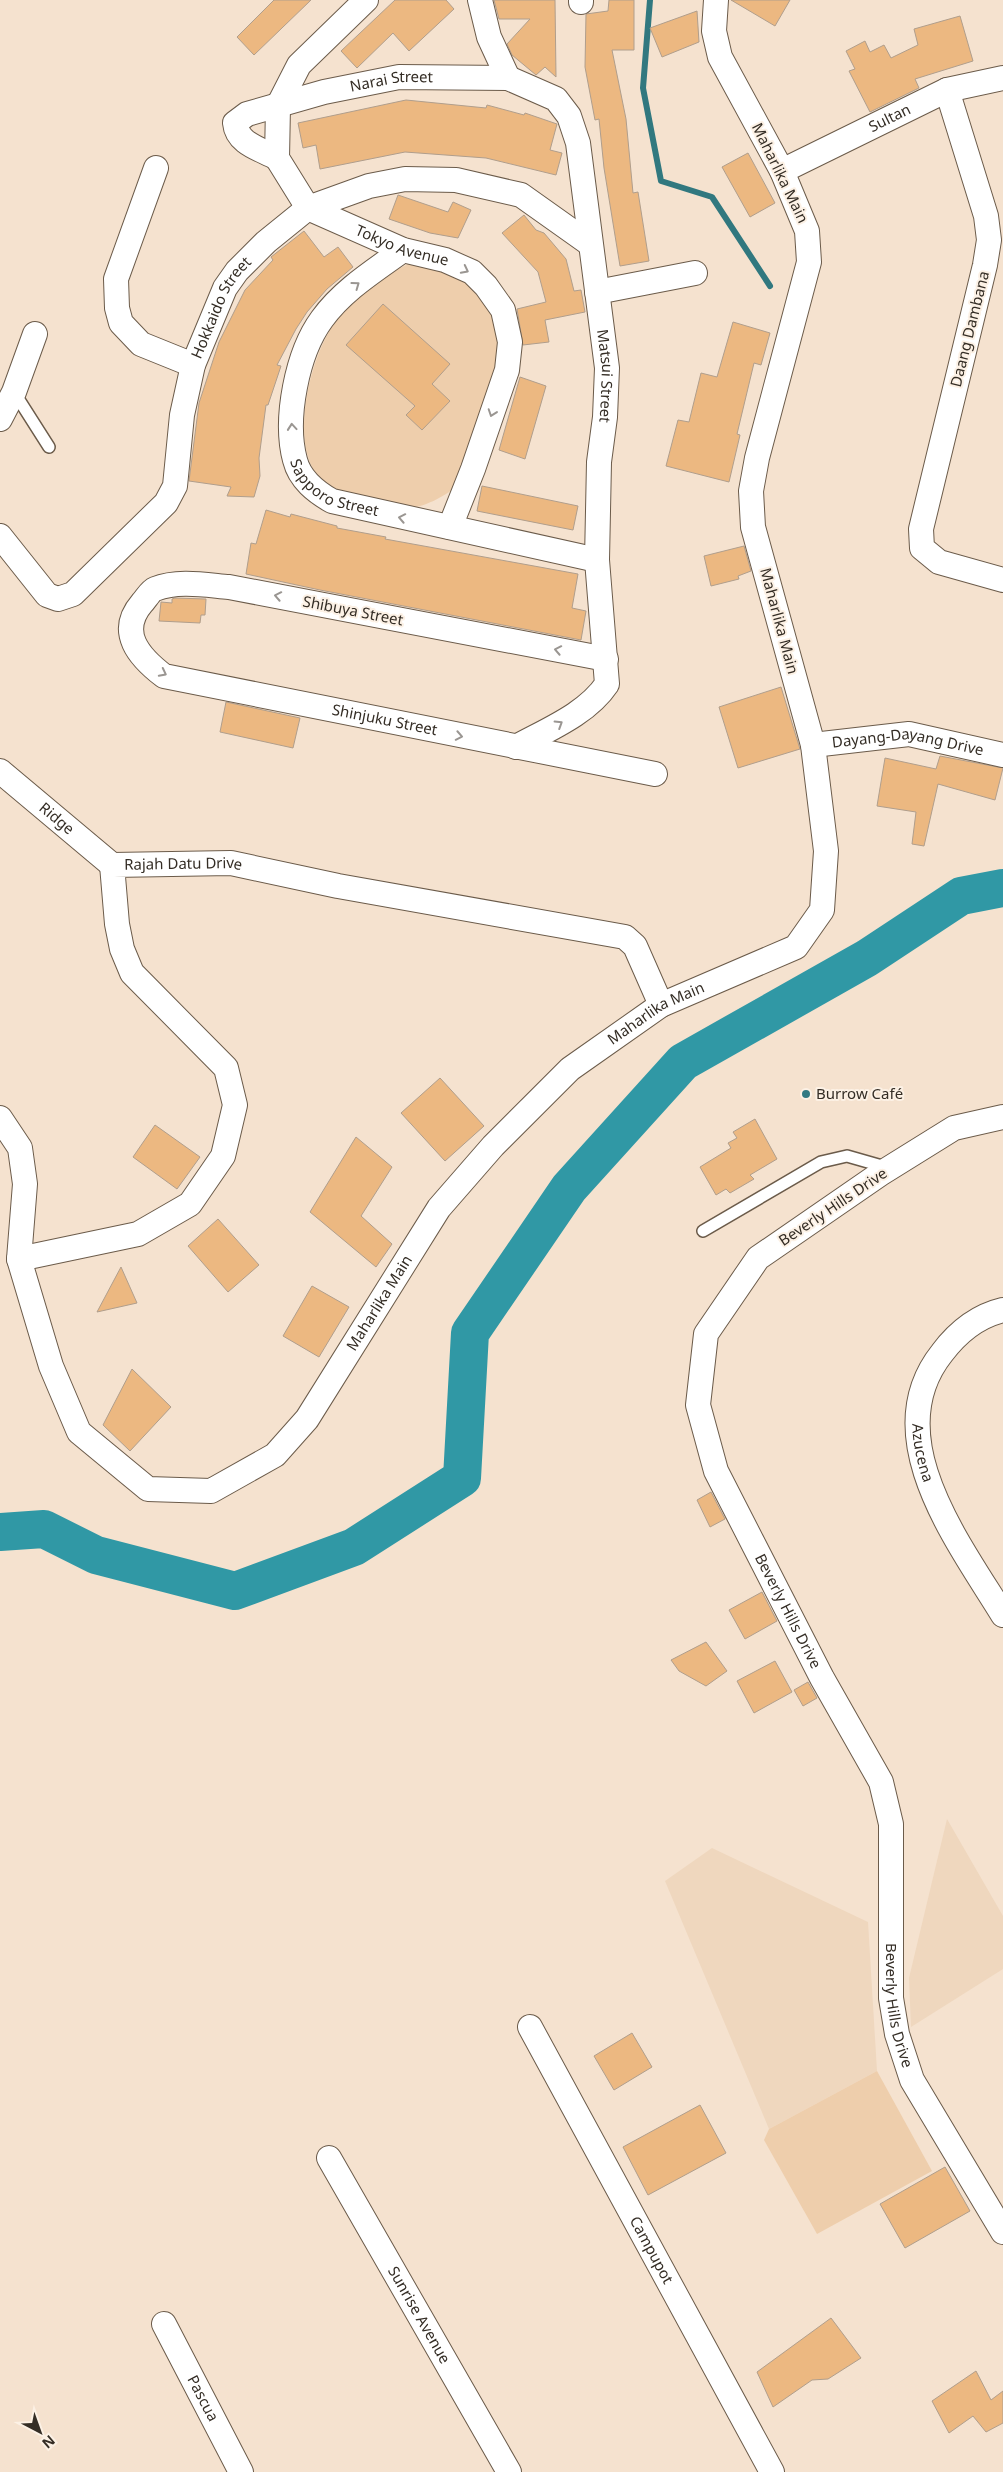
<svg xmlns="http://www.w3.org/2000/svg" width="1003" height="2472" viewBox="0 0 1003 2472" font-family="'Noto Sans',sans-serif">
  <rect width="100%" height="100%" fill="#f5e2cf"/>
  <g fill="#efd7be">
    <polygon points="947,1819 1003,1916 1003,1969 911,2027 909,1978"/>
    <polygon points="712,1848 868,1922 877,2071 769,2129 665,1881"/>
  </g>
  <g fill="#eeceac">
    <path d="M418 260 465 282 493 313 500 340 501 363 456 487C445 496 423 508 408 508 397 507 385 502 375 499 358 495 335 492 322 480 286 447 311 350 339 317 361 292 387 272 418 260Z"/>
    <polygon points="877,2071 932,2171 817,2234 764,2140 769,2129"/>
  </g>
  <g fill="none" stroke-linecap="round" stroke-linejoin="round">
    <polyline stroke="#31787f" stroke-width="6" points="650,0 643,88 661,181 712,197 770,286"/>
    <polyline stroke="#3098a5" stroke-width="38" points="0,1532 44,1529 96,1555 235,1591 354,1547 462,1478 470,1333 569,1188 683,1062 867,958 961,896 1003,888"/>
  </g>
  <g fill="#ecb881" stroke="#b09e8c">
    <polygon points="274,0 311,0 254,55 237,37"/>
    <polygon points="395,0 446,0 454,9 409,51 393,33 357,68 341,51"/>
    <polygon points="494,0 555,0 556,77 545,67 536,75 512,55 507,44 530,19 499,19"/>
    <polygon points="609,0 634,0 634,50 612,50 626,119 633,193 638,192 649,261 620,266 604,168 599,119 595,120 585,67 586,14 608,11"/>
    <polygon points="731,0 790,0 775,26"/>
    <polygon points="697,11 699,42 662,57 650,28"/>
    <polygon points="960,16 973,61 915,79 919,88 870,112 849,71 855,69 846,51 865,41 870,52 884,45 891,58 918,45 914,29"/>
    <polygon points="406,100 486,108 487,105 524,115 525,113 557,124 550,150 562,153 556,175 486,158 405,152 320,169 316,145 303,148 298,123"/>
    <polygon points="748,153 775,203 750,217 722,167"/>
    <polygon points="398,195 448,212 453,202 471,210 458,238 430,233 389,219"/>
    <polygon points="524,215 536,230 544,233 566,259 574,291 581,290 585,312 545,320 549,342 523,345 517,309 546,302 538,272 502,233"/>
    <polygon points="304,231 324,257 338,247 353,267 327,289 307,312 296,329 277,365 281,366 268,405 266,405 259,458 260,476 254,497 227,496 231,487 189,481 199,403 219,342 245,290 273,260 271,257"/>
    <polygon points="383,304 450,364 432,384 450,401 422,430 406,415 415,406 346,345"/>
    <polygon points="733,322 770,333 761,365 754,363 737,434 740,435 729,482 666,466 678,420 689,422 701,373 717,377"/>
    <polygon points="520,377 546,386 525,459 499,450"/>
    <polygon points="482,486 578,506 573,530 477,511"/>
    <polygon points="266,510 290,517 291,514 337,526 337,528 386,537 385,539 578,574 572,608 586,611 581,640 320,590 246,574 251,543 256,544"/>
    <polygon points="744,546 751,571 738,576 739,579 711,586 704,556"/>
    <polygon points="175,598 206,599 205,615 201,615 200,623 159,621 161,602 172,603 172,599"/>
    <polygon points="781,687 800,749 738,768 719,707"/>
    <polygon points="226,702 300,718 293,748 220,732"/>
    <polygon points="940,756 1003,768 995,800 938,784 924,846 912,844 916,812 877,806 885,758 936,769"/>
    <polygon points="440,1078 484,1126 445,1161 401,1113"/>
    <polygon points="755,1119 777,1159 750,1175 754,1179 730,1193 726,1189 716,1195 700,1167 731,1148 728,1143 737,1138 733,1132"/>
    <polygon points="155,1125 200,1157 177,1189 133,1157"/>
    <polygon points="356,1137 392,1167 361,1216 392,1244 376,1267 310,1212"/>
    <polygon points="218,1219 259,1265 228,1292 188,1246"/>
    <polygon points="121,1267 137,1303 97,1312"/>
    <polygon points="312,1286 349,1307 319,1357 283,1336"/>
    <polygon points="132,1369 171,1407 130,1451 103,1425"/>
    <polygon points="711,1492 725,1519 710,1527 697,1500"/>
    <polygon points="762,1592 777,1621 745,1639 729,1610"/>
    <polygon points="706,1642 727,1671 706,1686 679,1671 671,1660"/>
    <polygon points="775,1661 792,1692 754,1713 737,1681"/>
    <polygon points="808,1682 817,1698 803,1706 794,1690"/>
    <polygon points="632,2033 652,2067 614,2090 594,2056"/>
    <polygon points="700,2105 726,2153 648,2195 623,2147"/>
    <polygon points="945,2167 970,2211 905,2248 880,2204"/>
    <polygon points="831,2318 861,2358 828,2379 812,2380 773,2407 757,2372"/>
    <polygon points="976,2371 991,2400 1003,2391 1003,2423 986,2432 973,2416 949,2433 932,2401"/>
  </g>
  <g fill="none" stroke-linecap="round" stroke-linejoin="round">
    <g stroke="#6b5b4a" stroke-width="14">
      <g id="service">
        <polyline points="14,392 49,447"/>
        <polyline points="703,1231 821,1162 847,1156 889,1168"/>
      </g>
    </g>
    <g stroke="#6b5b4a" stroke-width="26">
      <g id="minor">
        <path id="s1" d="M366 0 299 65 278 106 277 158 308 208 403 250 445 260 472 272 486 286 503 310 510 342 507 370 473 469 450 527"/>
        <polyline points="480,0 489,37 508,78"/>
        <polyline points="581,2 581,0"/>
        <polyline points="947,90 986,216 989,240 985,265 921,529 922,548 939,562 1003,580"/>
        <path id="s2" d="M277 158C261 149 237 144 235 123L247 114 324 92 399 77 508 78 556 99 569 116 578 143 607 368 605 417 599 462 597 560 607 684C587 714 547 730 516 747"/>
        <polyline points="156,168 116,279 117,308 121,323 141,344 193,365"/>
        <path id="s3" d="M782 171 947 90 1003 78"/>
        <path id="s4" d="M403 250C374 271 343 290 322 319 297 353 284 419 295 460 300 480 316 492 332 501L597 560"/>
        <polyline points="597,292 695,273"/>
        <polyline points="0,419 14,392 35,334"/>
        <path id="s5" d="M0 536 47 595 58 599 73 594 166 503 175 486 182 415 193 365 225 288 237 271 266 242 308 208 369 186 405 179 456 180 521 195 590 244"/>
        <path id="s6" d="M606 659 229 587C205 585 178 580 155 589 150 591 146 599 142 603 117 632 139 657 164 676L655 774"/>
        <path id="s7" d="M813 745 909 734 1003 755"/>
        <path id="s8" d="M0 771 112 865"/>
        <path id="s9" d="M1003 1117 954 1128 880 1174 758 1258 706 1334 698 1405 716 1471 822 1678 881 1782 891 1824V1998L897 2034 912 2080 1003 2232"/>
        <path id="s10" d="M0 1118 20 1148 25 1184 19 1259 51 1366 79 1432 148 1489 211 1491 275 1455 307 1419 439 1208 493 1146 570 1069 661 1005 796 947 822 910 826 851 813 745 753 527 751 491 757 458 809 262 807 231 782 171 720 57 714 31 716 0"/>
        <path id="s11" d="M19 1259 138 1234 190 1204 223 1156 235 1105 226 1068 132 973 122 949 117 924 112 865 231 863 338 886 625 937 635 946 661 1005"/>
        <path id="s12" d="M1003 1310C978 1316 957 1333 942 1353 876 1436 959 1543 1003 1615"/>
        <path id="s13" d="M530 2027 772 2472"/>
        <path id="s14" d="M329 2158 509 2472"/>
        <path id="s15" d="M164 2324 241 2472"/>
      </g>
    </g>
    <use href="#service" stroke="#fff" stroke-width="11"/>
    <use href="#minor" stroke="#fff" stroke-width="24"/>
  </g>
  <defs><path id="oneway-chevron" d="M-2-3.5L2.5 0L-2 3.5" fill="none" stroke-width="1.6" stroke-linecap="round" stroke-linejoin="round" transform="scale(1.25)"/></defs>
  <g stroke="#9a9692">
    <use href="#oneway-chevron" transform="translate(465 270) rotate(27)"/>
    <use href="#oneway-chevron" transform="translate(356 285) rotate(-36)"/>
    <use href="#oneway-chevron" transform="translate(492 413) rotate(109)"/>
    <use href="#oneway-chevron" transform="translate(292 427) rotate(-95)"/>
    <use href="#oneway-chevron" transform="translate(402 518) rotate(-169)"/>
    <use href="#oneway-chevron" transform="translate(278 596) rotate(-169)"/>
    <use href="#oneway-chevron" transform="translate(558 650) rotate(-169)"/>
    <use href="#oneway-chevron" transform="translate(163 673) rotate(27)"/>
    <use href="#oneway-chevron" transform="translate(559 724) rotate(-32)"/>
    <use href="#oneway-chevron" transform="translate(459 736) rotate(11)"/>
  </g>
  <circle fill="#327a83" stroke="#fcf1e5" stroke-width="2" cx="806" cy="1094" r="5"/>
  <g text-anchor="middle" stroke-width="4" stroke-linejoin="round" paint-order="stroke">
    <g font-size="15" fill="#342d25" stroke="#fcf1e5">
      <text dy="5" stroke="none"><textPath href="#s2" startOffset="221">Narai Street</textPath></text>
      <text dy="5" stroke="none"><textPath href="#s3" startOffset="120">Sultan</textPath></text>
      <text transform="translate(780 173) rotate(64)" y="5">Maharlika Main</text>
      <text dy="5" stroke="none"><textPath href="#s1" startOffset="352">Tokyo Avenue</textPath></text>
      <text dy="5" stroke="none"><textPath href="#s5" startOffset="439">Hokkaido Street</textPath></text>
      <text transform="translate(970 329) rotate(-76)" y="5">Daang Dambana</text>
      <text dy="5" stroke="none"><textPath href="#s2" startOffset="675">Matsui Street</textPath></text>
      <text dy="5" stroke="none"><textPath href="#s4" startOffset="306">Sapporo Street</textPath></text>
      <text transform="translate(353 611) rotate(11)" y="5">Shibuya Street</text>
      <text transform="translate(779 621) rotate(75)" y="5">Maharlika Main</text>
      <text dy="5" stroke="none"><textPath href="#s6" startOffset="791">Shinjuku Street</textPath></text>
      <text dy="5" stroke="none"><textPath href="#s7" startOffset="96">Dayang-Dayang Drive</textPath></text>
      <text dy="5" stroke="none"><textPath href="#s8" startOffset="74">Ridge</textPath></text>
      <text dy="5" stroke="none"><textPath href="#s11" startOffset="646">Rajah Datu Drive</textPath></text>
      <text dy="5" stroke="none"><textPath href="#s10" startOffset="1148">Maharlika Main</textPath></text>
      <text transform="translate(833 1207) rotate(-34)" y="5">Beverly Hills Drive</text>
      <text dy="5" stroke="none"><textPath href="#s10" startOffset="742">Maharlika Main</textPath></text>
      <text dy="5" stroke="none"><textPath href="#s12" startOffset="182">Azucena</textPath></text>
      <text dy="5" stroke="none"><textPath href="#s9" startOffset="675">Beverly Hills Drive</textPath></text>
      <text dy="5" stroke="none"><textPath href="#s9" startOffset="1095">Beverly Hills Drive</textPath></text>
      <text dy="5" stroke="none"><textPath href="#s13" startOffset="254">Campupot</textPath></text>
      <text dy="5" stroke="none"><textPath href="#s14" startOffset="181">Sunrise Avenue</textPath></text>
      <text dy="5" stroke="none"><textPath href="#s15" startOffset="84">Pascua</textPath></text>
    </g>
    <g font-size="15" fill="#342d25" stroke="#fcf1e5" text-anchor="start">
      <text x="816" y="1099">Burrow Café</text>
    </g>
  </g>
  <g transform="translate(40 2432) rotate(139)" stroke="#fcf1e5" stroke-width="4" paint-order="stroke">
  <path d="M0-4L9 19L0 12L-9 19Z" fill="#342d25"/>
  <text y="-8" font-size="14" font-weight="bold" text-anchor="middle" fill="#342d25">N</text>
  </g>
</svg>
